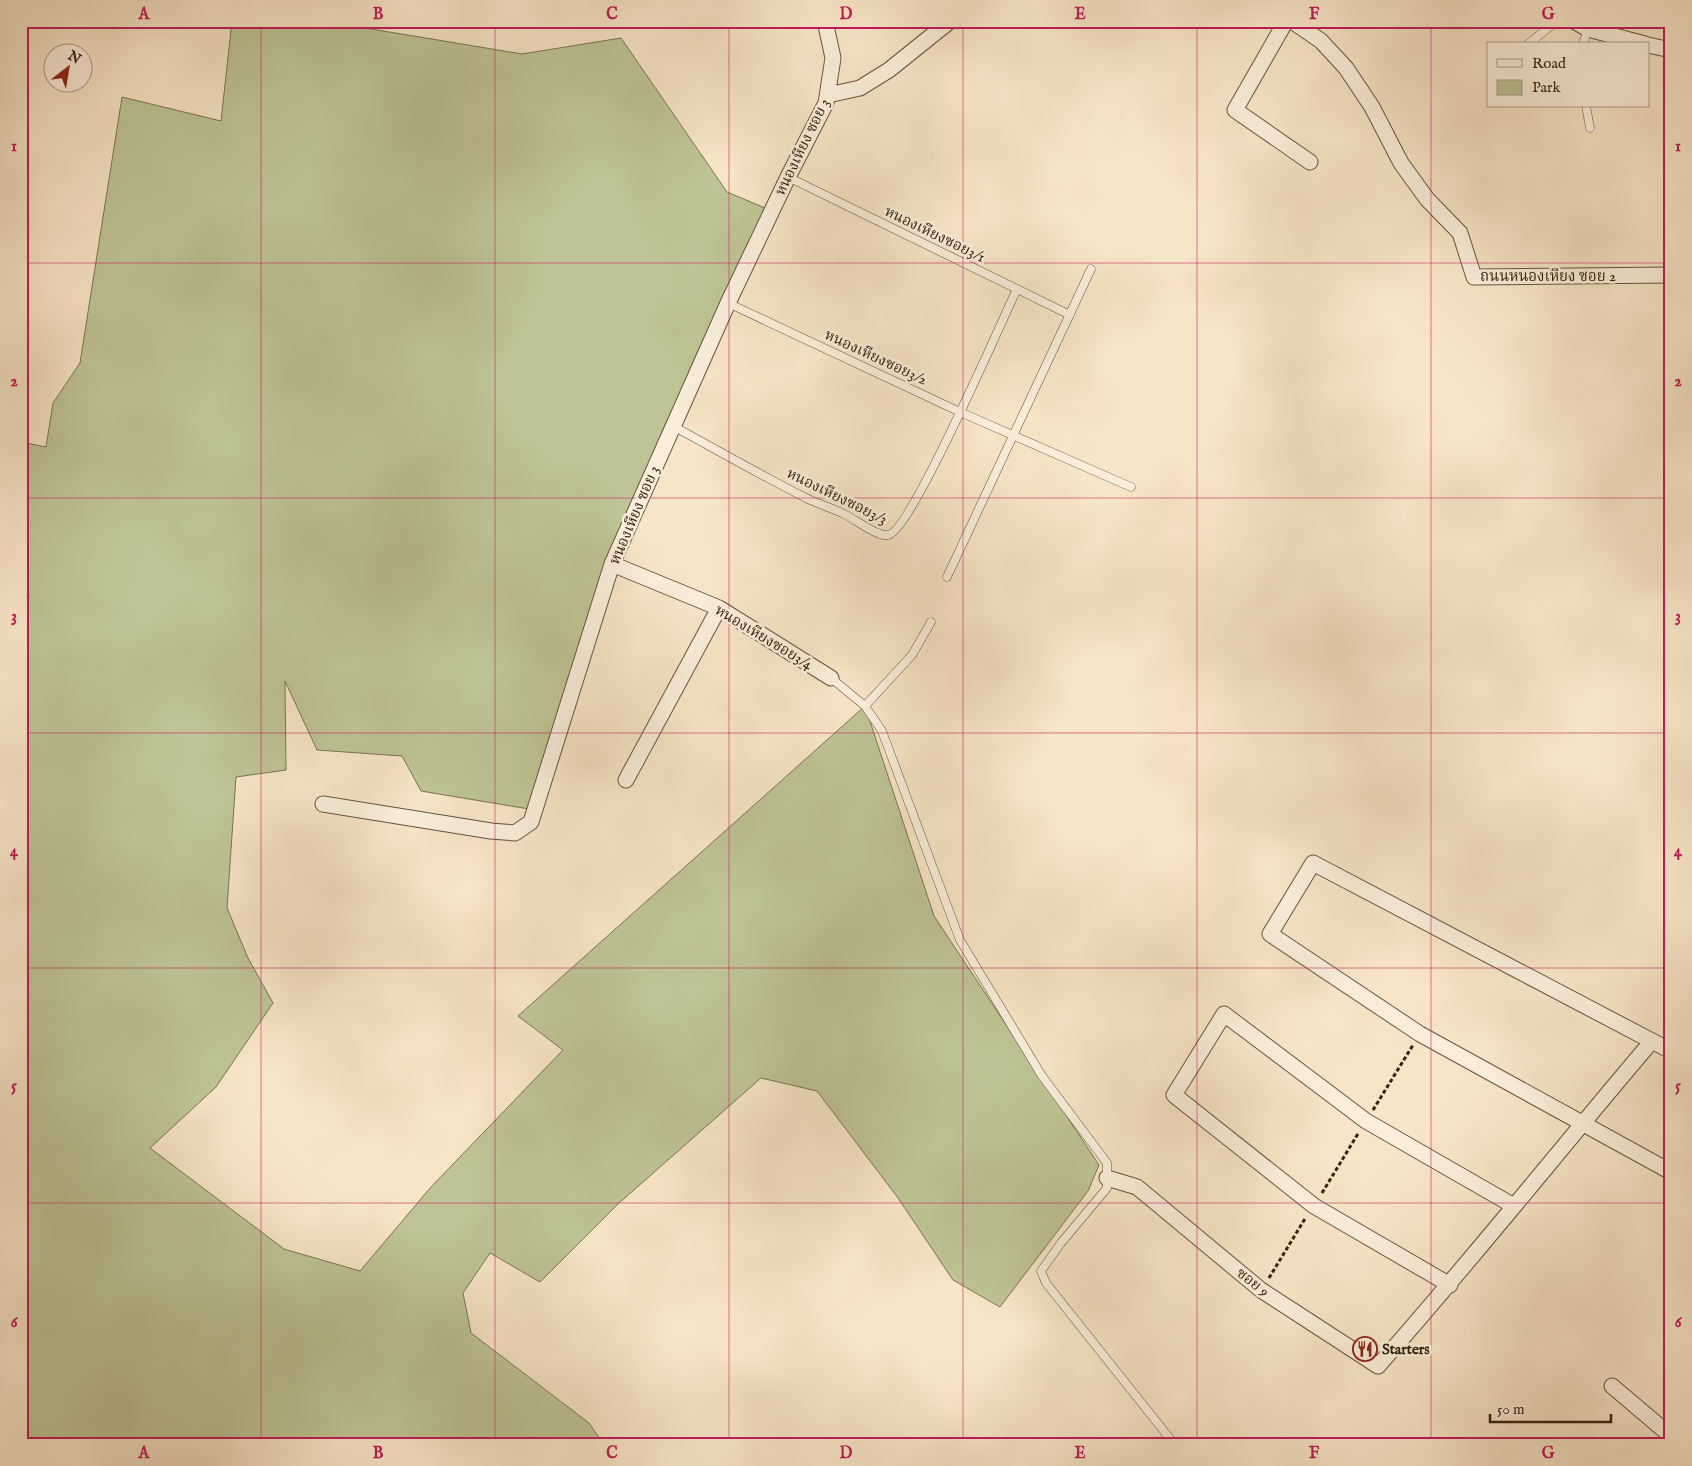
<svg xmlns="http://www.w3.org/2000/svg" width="1692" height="1466" font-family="'IM FELL English','Noto Serif Thai',serif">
  <rect width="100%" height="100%" fill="#f7e5c7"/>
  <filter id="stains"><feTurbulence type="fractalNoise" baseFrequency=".004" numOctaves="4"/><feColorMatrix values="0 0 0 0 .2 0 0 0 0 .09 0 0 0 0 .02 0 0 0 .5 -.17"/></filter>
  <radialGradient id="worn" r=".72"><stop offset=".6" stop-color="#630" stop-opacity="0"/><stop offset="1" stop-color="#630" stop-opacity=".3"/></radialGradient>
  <path fill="#bec495" stroke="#797452" d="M232,21H323L522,54L621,38L727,192L772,211L608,578L535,810L421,791L402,756L317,750L285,681L286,770L236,777L227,908L248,958L273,1003L216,1087L150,1148L284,1249L360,1271L431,1187L563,1050L518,1016L865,706L934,916L1099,1165L1088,1191L1000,1307L953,1280L898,1198L817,1091L761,1078L618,1204L540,1282L490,1253L463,1293L471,1333L589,1423L604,1445H21V667L29,594L21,596V442L46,447L53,403L80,363L122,97L221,121Z"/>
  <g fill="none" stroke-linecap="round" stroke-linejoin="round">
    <defs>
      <path id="lane" d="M1528,44L1557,21
        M1583,44L1588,29
        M1586,106L1590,128
        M788,177L1070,315
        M728,303L960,412L1131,487
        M673,426C717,450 761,475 806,498C818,504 832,508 844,514C855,519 877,537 888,535C910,533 1002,320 1017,289
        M947,577L1091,269
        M831,678L865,706L882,731L960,940L1042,1076L1107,1163V1188L1061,1243L1041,1271L1046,1283L1175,1445
        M865,706L912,655L931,622"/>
      <path id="street" d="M1286,21L1235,110L1310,162
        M1292,21L1321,41L1346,68L1372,107L1401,163L1427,199L1460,233L1474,277L1671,275
        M1574,21L1588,29L1645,44
        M1648,45L1671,50
        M828,95L860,88L889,70L950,21
        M612,564L719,608L831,678
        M626,780L719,608
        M323,804L491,831L515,833L531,822L612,564L728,303L788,177L826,103L833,58L825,21
        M1671,1051L1313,863L1270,934L1420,1034L1671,1172
        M1107,1178L1137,1187L1261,1290L1378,1366C1472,1260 1560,1149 1652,1041
        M1450,1285L1314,1206L1174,1095L1224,1014L1366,1121L1514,1206
        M1612,1386L1671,1436"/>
    </defs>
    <use href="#lane" stroke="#65543e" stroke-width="9"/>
    <use href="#street" stroke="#65543e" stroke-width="17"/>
    <path stroke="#342310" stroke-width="3" stroke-dasharray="4 2.5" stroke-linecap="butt" d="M1373,1110L1413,1045
      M1322,1193L1359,1132
      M1269,1278L1306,1217"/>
    <use href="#lane" stroke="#faeedb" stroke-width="8"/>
    <use href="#street" stroke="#faeedb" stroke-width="15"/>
  </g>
  <path fill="none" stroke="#c2185b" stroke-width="1" stroke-opacity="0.55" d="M261,21V1445M495,21V1445M729,21V1445M963,21V1445M1197,21V1445M1431,21V1445M21,263H1671M21,498H1671M21,733H1671M21,968H1671M21,1203H1671"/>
  <defs>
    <symbol id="restaurant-ring" viewBox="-11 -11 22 22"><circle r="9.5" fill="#faeedb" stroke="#8f2418" stroke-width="1.5"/><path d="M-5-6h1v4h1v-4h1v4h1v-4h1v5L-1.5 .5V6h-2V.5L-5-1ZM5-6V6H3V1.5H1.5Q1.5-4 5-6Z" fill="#8f2418"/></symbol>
  </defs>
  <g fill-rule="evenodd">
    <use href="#restaurant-ring" x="1351" y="1335" width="28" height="28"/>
  </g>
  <g text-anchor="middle" stroke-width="5" stroke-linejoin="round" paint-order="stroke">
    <g font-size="15" fill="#342310" stroke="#faeedb">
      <text transform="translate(802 147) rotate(-64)" y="5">หนองเหียง ซอย 3</text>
      <text transform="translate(935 234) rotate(26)" y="5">หนองเหียงซอย3/1</text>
      <text x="1548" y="281">ถนนหนองเหียง ซอย 2</text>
      <text transform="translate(876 357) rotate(25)" y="5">หนองเหียงซอย3/2</text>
      <text transform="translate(837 496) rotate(26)" y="5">หนองเหียงซอย3/3</text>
      <text transform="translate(634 515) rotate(-67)" y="5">หนองเหียง ซอย 3</text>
      <text transform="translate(764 637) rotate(31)" y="5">หนองเหียงซอย3/4</text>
      <text transform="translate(1253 1282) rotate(38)" y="5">ซอย 9</text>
    </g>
    <g font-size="15" font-weight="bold" fill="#342310" stroke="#faeedb" text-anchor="start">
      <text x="1382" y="1354">Starters</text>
    </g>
  </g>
  <rect width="1692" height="1466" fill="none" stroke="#f7e5c7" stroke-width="55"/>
  <rect x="1487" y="42" width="162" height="65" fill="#faeedb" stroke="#ab9d8a"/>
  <rect x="1497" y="59" width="25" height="8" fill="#faeedb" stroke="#ab9d8a"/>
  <text x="1532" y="68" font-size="15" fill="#342310">Road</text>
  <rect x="1497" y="80" width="25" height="15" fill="#bec495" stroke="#ab9d8a"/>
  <text x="1532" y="92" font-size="15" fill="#342310">Park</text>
  <g transform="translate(68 68) rotate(31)"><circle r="24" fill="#faeedb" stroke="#ab9d8a"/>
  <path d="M0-4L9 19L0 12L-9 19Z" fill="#8f2418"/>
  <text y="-8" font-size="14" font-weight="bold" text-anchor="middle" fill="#342310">N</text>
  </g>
  <path d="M1490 1414v8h121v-8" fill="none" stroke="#342310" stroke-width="2.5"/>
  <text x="1497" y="1414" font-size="15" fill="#342310" stroke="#faeedb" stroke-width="4" paint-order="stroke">50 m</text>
  <rect x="28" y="28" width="1636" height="1410" fill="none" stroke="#c2185b" stroke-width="2"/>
  <g font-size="16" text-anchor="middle" font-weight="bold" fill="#c2185b">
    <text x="144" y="19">A</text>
    <text x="378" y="19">B</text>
    <text x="612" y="19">C</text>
    <text x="846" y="19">D</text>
    <text x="1080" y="19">E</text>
    <text x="1314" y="19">F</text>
    <text x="1548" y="19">G</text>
    <text x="14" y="151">1</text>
    <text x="1678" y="151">1</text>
    <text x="14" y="386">2</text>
    <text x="1678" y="386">2</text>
    <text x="14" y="621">3</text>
    <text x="1678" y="621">3</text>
    <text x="14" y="856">4</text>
    <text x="1678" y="856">4</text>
    <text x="14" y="1091">5</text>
    <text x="1678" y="1091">5</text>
    <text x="14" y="1327">6</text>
    <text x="1678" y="1327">6</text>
    <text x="144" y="1458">A</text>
    <text x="378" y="1458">B</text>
    <text x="612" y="1458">C</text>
    <text x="846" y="1458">D</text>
    <text x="1080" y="1458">E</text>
    <text x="1314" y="1458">F</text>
    <text x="1548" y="1458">G</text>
  </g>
  <rect width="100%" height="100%" filter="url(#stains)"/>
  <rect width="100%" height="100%" fill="url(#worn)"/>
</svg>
